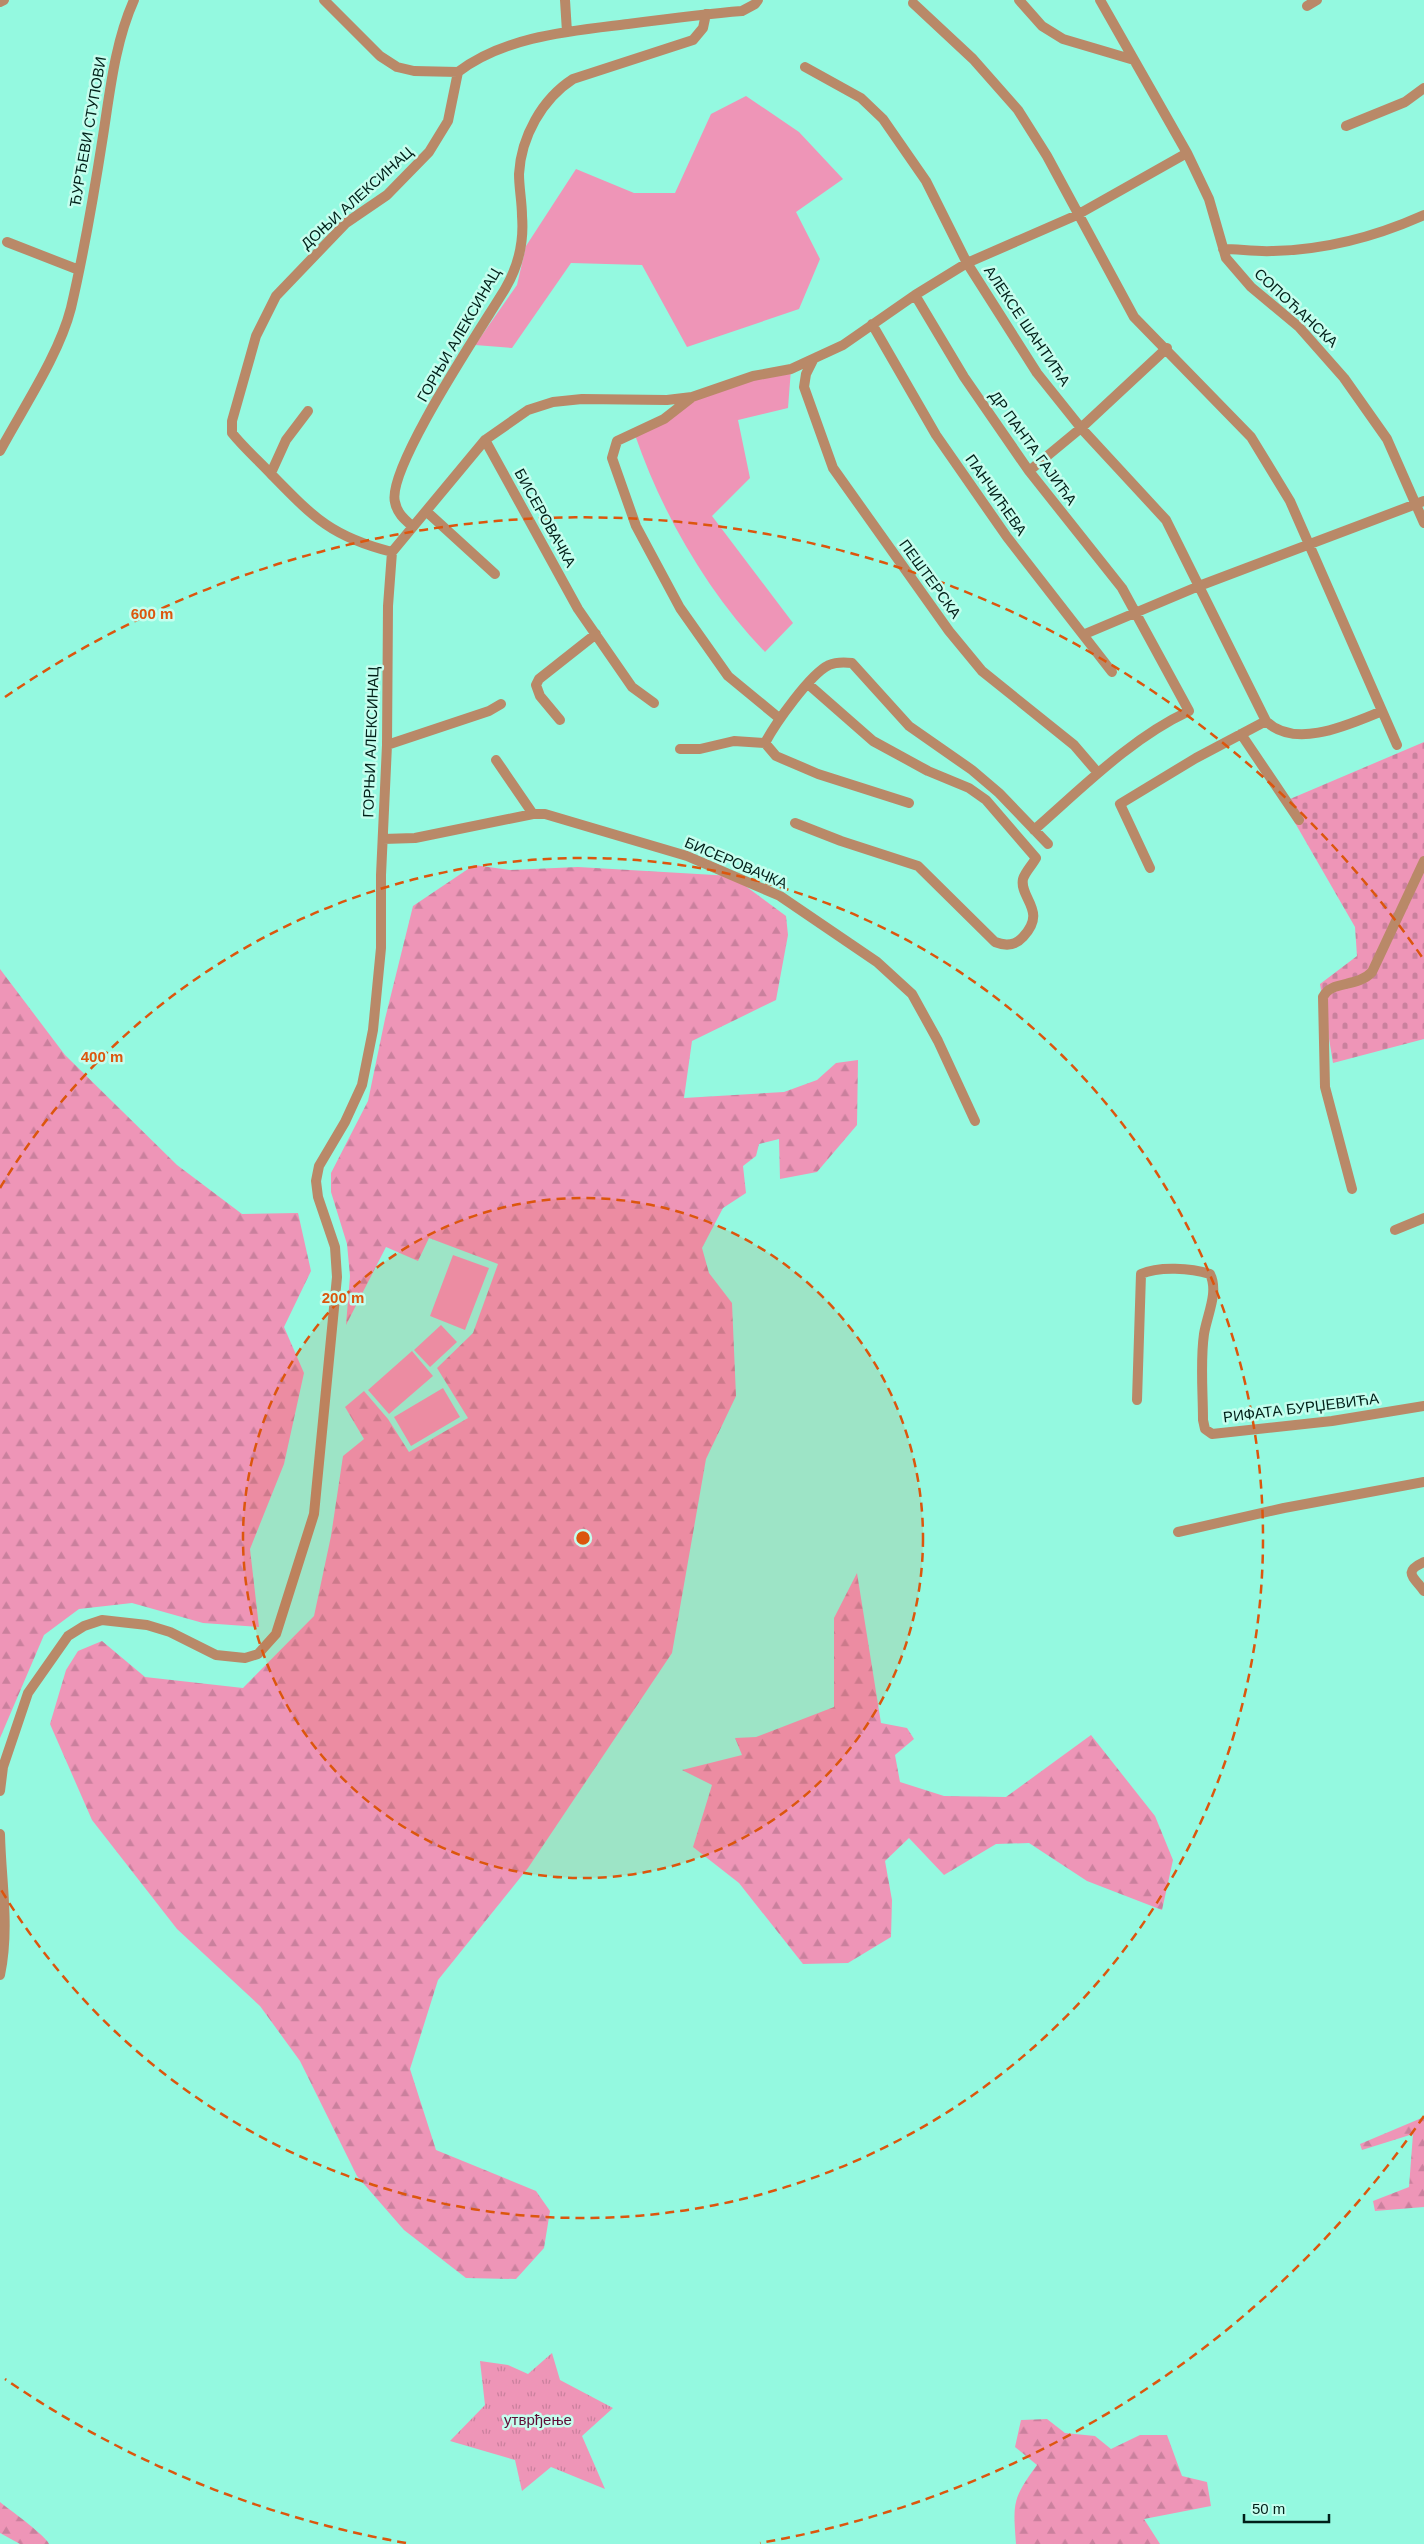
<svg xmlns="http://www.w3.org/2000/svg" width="1424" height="2544" font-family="Arial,sans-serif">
  <defs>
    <pattern id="forest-firs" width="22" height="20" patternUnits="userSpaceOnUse" patternTransform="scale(1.25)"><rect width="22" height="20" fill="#ee95b7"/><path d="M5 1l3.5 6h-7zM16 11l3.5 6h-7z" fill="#ca809d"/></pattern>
    <pattern id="cemetery-stones" width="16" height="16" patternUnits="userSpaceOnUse" patternTransform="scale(1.25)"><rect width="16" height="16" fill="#ee95b7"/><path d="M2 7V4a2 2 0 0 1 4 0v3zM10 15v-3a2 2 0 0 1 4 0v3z" fill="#ca809d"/></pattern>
    <pattern id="park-tufts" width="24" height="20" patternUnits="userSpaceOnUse" patternTransform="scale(1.25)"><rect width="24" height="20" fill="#ee95b7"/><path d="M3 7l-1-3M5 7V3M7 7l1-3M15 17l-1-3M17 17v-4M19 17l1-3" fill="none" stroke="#ca809d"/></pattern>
  </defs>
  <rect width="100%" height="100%" fill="#94f9e0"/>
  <path fill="#ee95b7" d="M746,96L799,132L843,179L796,212L820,259L799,309L687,347L642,265L571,263L512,348L475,345L517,285L526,246L576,169L634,193H675L711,114Z
    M791,369L788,408L738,420L750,478L712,516L793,623L765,652C707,592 662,513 635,435L692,397Z
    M453,1255L489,1268L465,1330L430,1316Z
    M441,1325L457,1342L430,1367L414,1350Z
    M412,1351L433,1376L389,1414L368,1390Z
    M443,1388L460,1417L411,1446L394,1417Z"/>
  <path fill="url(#forest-firs)" d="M474,865L510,870L578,867L732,876L786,916L788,935L776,1000L692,1041L684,1098L784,1092L817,1080L836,1063L858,1060L857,1125L817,1172L780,1179L779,1139L759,1144L756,1156L743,1166L746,1193L723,1208L702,1248L709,1273L732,1303L736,1396L706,1459L672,1653L528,1868L438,1980L410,2069L436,2150L536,2191L550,2211L544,2248L516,2279L466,2278L404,2230L357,2176L300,2061L260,2006L177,1929L92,1820L50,1724L66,1670L78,1651L102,1641L145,1677L243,1688L314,1616L331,1536L343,1456L364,1439L345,1407L364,1391L388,1419L409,1452L468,1418L437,1368L473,1333L498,1264L429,1238L418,1261L386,1247L346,1325L350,1276L347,1244L331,1192V1173L368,1101L385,1019L413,906Z
    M0,969L65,1055L177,1165L242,1214L298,1213L311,1271L284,1327L304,1373L284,1464L250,1549L259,1627L203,1623L132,1603L79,1609L44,1635L0,1738Z
    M857,1573L881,1723L907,1728L914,1739L895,1755L900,1782L944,1796L1006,1797L1091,1735L1155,1816L1173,1860L1162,1910L1087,1881L1029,1843L996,1844L944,1875L909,1838L885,1861L892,1900L891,1937L848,1963L803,1964L739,1883L693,1847L712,1785L682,1770L742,1755L735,1738L756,1737L834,1707V1618Z
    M1424,2117V2207L1375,2211L1373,2201L1409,2187L1413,2134L1362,2150L1360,2144Z
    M1047,2419L1065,2433L1095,2436L1111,2449L1140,2435H1167L1182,2476L1207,2482L1211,2506L1144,2519L1160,2544H1016C1013,2503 1012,2499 1037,2465L1015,2447L1021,2420Z
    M0,2502C11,2511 44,2534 49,2544H20L0,2533Z"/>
  <path fill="url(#cemetery-stones)" d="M1424,742V1039L1333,1063L1320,984L1357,956L1355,927L1283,802Z"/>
  <path fill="url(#park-tufts)" d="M552,2353L560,2380L613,2408L582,2436L605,2489L551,2467L522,2491L515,2460L450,2441L485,2405L480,2361L508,2365L528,2374Z"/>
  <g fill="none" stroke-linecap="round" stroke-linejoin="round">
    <path stroke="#b98968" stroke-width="10" d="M324,0L380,56L397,67L414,71L458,72
      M565,0L567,32
      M1019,0L1042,26L1063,39L1134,60
      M1100,0L1187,153L1209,199L1226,258L1251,287L1299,327L1344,378L1387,439L1424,523
      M0,2L4,0
      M913,3L973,59L1018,110L1047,156L1134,317L1251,437L1290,501L1397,745
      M1307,6L1317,0
      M805,67L861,98L883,119L926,181L967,263L1037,373L1081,428L1166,520L1266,721C1295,750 1350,724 1382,711
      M1346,126L1405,102L1424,88
      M7,242L79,270
      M1223,249C1239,249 1256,252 1273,251C1324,250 1377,236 1424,215
      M915,295L964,377L1029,471L1122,588L1189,711C1131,738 1082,788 1034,830
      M872,324L936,435L1007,537L1112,672
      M813,360L806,374L804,387L833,468L949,631L982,671L1074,745L1098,773
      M691,398L664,419L617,441L612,458L636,526L680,608L728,676L779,718
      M485,440L578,609L632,687L654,703
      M0,451C23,408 59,355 71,308C84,252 94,194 103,136C110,91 115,42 134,0
      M1029,471L1081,428L1167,348
      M271,473L286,440L308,411
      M426,511L495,574
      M412,526C404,519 397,513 395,502C386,469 484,324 505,289C518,267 524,241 522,216C522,202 519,188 519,174C521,137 542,99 573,79L693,40L703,28L706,14
      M392,552C332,537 314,518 272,475C259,461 244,448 232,433V421L256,336L276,296L346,223L387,195L429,152L448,121L458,72C505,36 571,31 628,24C666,19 704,14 742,11L755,4L758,0
      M1085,634L1199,586L1424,501
      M560,720L540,696L536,685L539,679L596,634
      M1241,734L1299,820
      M765,743C775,724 810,674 829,665C836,662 843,662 852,663L909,726L972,770L999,793L1048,844
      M387,745L489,711L501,704
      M680,749H700L734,741L765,743L776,756L818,774L909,803
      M496,760L533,814
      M795,823L841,841L918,866L995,942C1005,946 1015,946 1023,937C1048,911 1019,898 1023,879C1025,872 1033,864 1036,858L986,800L969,788L928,771L873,741L808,684
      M383,839L415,838L533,814H545L687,856L780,896L877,962L912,994L938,1041L975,1121
      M1150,868L1120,804L1196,758L1266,721
      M1352,1189L1325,1087L1323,997C1331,980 1357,988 1372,972L1424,861
      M1395,1230L1424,1218
      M1137,1400L1141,1274C1159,1266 1191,1268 1210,1274C1219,1292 1207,1315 1204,1334C1200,1362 1203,1392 1203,1420L1205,1429L1212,1434L1332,1421L1424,1406
      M1178,1532L1284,1508L1424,1482
      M1424,1562C1402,1572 1414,1577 1424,1591
      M0,1791L3,1767L28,1693L68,1636L84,1626L102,1620L147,1625L170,1632L216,1655L245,1658L258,1654L276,1634L314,1514L337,1277L335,1247L318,1197L316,1181L319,1166L345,1122L362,1085L373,1030L381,948V875L387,745L388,606L392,552L485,440L528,410L553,402L582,399L667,400L692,397L753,376L791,369L843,345L915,295L967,263L1077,215L1187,153
      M0,1834C1,1882 10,1927 0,1975"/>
  </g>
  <circle cx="583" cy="1538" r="340" fill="#dc560d" fill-opacity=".12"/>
  <g fill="none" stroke="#dc560d" stroke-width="2.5" stroke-dasharray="9 6">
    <circle cx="583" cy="1538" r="340"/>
    <path d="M0 1188A680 680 0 1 1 0 1888"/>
    <path d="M1424 2116A1020 1020 0 0 1 760 2543M406 2543A1020 1020 0 0 1 5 2379M5 697A1020 1020 0 0 1 1424 960"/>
  </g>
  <g text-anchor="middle" stroke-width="5" stroke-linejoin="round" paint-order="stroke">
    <g font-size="15" fill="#002019" stroke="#c5feee">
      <text transform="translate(88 132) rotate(-80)" y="5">ЂУРЂЕВИ СТУПОВИ</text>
      <text transform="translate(357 198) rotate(-42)" y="5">ДОЊИ АЛЕКСИНАЦ</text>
      <text transform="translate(1296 308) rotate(43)" y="5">СОПОЋАНСКА</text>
      <text transform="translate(1027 326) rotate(56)" y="5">АЛЕКСЕ ШАНТИЋА</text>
      <text transform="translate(459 335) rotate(-60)" y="5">ГОРЊИ АЛЕКСИНАЦ</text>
      <text transform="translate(1033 448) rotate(54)" y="5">ДР ПАНТА ГАЈИЋА</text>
      <text transform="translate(996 495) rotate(55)" y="5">ПАНЧИЋЕВА</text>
      <text transform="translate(545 518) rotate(61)" y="5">БИСЕРОВАЧКА</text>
      <text transform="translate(930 579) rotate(54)" y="5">ПЕШТЕРСКА</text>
      <text transform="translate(371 742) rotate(-88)" y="5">ГОРЊИ АЛЕКСИНАЦ</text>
      <text transform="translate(736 863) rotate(23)" y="5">БИСЕРОВАЧКА</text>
      <text transform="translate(1301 1408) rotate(-7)" y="5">РИФАТА БУРЏЕВИЋА</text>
    </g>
    <g font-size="15" fill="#5e0c35" stroke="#c5feee">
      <text x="538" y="2425">утврђење</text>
    </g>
  </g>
  <circle cx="583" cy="1538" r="8" fill="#dc560d" stroke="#c5feee" stroke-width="2.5"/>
  <g font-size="15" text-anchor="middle" font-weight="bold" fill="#dc560d" stroke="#c5feee" stroke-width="5" stroke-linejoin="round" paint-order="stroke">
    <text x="152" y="619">600 m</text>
    <text x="102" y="1062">400 m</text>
    <text x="343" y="1303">200 m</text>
  </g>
  <path d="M1244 2514v8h85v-8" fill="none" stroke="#002019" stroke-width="2.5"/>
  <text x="1252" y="2514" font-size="15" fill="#002019" stroke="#c5feee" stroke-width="4" paint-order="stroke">50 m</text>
</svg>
